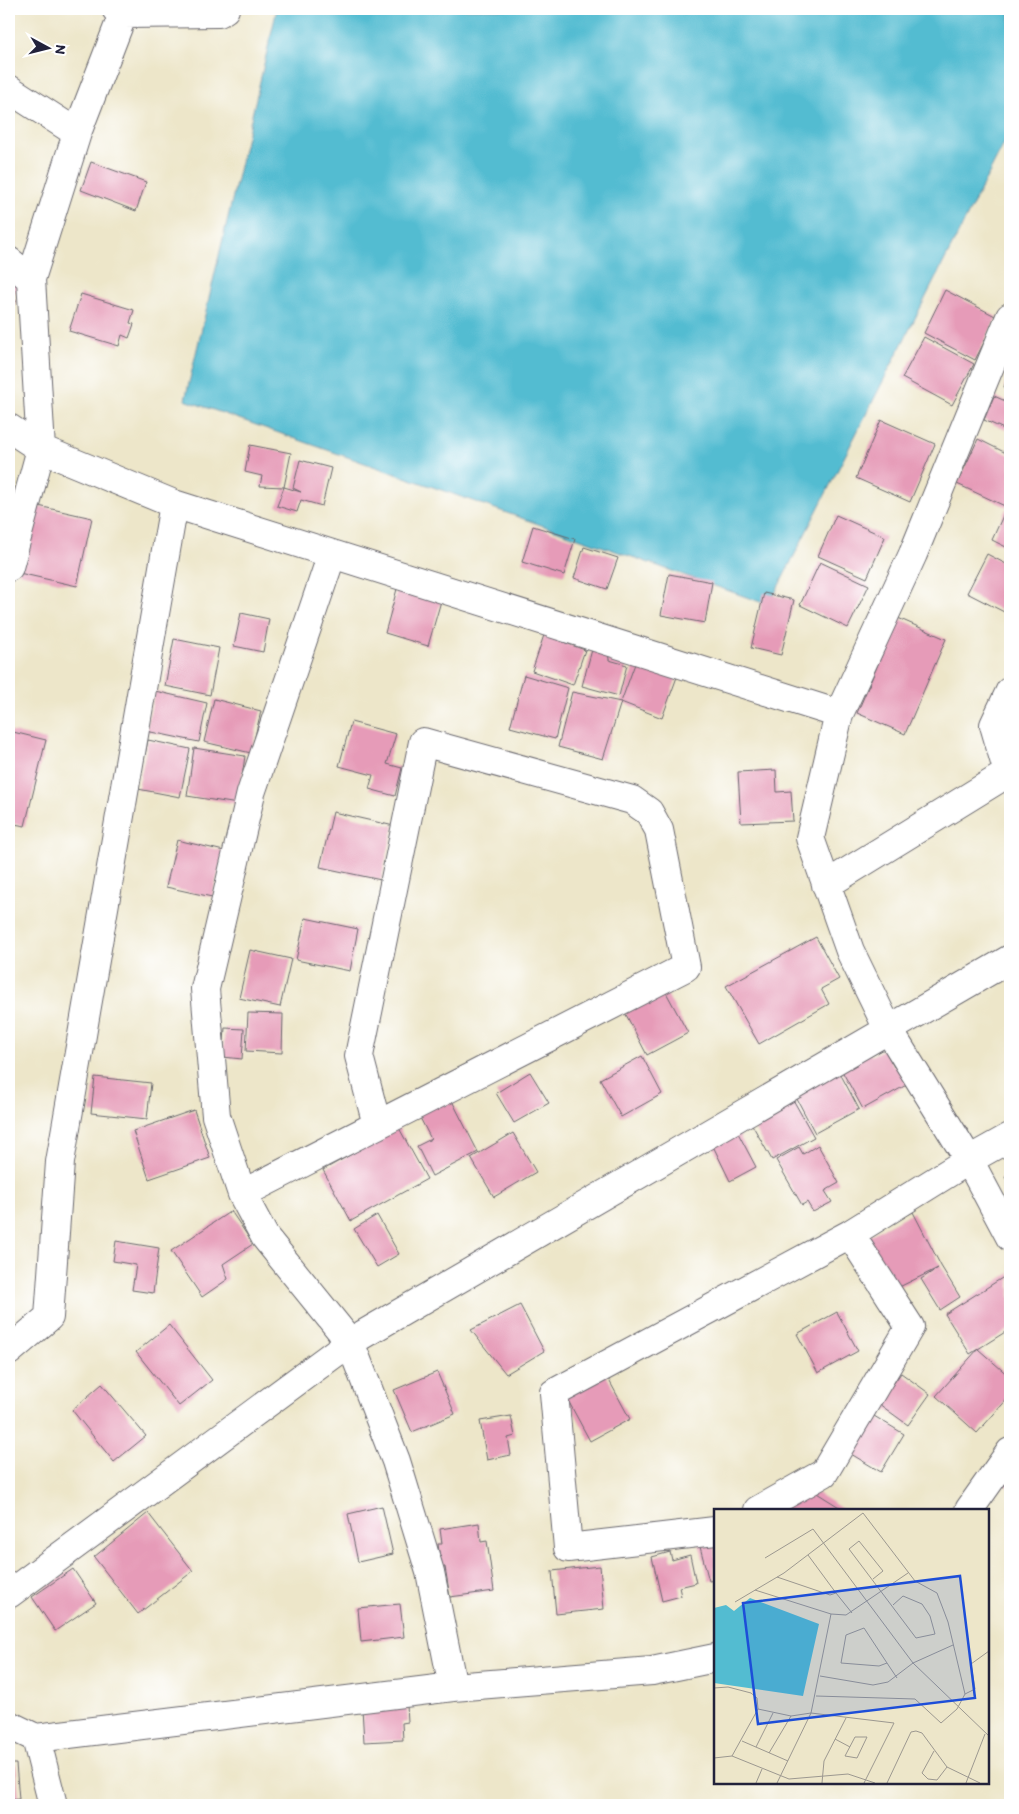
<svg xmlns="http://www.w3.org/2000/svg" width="1019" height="1814" font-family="Itim,sans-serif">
  <rect width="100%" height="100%" fill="#fff"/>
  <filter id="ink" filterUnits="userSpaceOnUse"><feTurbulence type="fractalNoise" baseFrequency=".02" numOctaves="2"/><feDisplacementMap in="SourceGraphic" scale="10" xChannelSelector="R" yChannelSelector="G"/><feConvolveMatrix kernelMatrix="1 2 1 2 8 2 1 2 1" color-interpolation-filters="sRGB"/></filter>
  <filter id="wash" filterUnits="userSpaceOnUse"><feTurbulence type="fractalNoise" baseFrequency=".0096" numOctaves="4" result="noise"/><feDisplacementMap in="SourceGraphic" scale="20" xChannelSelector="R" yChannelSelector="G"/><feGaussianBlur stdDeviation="1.12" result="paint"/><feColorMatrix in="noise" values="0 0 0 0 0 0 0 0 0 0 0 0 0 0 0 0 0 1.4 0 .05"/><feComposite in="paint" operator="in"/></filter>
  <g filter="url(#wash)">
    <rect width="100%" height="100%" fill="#ede6c9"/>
    <path fill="#53bcd1" stroke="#3a6f86" d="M277,9H1010V132L769,605L185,400Z"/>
    <g id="blocks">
      <path fill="#e69bb8" d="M91,162L146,182L136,211L81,190Z
        M9,269L24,278L12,297L16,301L9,313Z
        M945,290L997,317L975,360L924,333Z
        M81,294L134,310L130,323L134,324L129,338L122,335L119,346L69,331Z
        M924,337L974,364L952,405L902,378Z
        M1010,371V390L1004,387Z
        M994,396L1010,403V420L1006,430L984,420Z
        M881,420L935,444L910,502L856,478Z
        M978,439L1010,455V499L1007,507L957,484Z
        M250,445L291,453L284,487L260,486L262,476L245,472Z
        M300,460L331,468L322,506L301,500L297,512L277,506L284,487L301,492L293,488Z
        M34,505L92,518L77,586L19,573Z
        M1006,509L1010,511V549L992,540Z
        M836,515L885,537L867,578L818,556Z
        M533,526L575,539L564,575L522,562Z
        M584,547L618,558L607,589L574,578Z
        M987,554L1010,566V615L967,593Z
        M820,562L869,585L848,628L800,605Z
        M669,574L712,582L705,623L661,615Z
        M397,589L441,601L428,646L385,633Z
        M764,593L794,600L781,655L751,648Z
        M241,613L269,619L263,652L234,646Z
        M898,618L946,639L905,734L857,713Z
        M544,635L585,650L573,685L532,671Z
        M174,639L219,648L210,695L165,686Z
        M593,646L608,650L609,660L627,665L619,696L582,686Z
        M636,661L677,677L662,718L621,702L603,759L558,747L572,692L621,702Z
        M524,675L568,688L555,739L510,727Z
        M155,691L207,703L199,742L146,731Z
        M214,699L261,711L251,753L204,742Z
        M351,722L396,734L387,764L402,768L395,796L369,789L373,775L339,766Z
        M9,731L46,740L25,826L9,823Z
        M148,740L190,749L180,797L138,789Z
        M194,748L245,756L238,804L187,796Z
        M776,770L777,792L791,791L793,821L741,823L738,772Z
        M333,812L394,826L381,880L320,867Z
        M177,840L224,851L212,897L166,887Z
        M305,918L358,929L350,971L296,960Z
        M816,937L839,979L821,989L829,1004L759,1044L726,986Z
        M250,950L291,959L280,1007L239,998Z
        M661,983L688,1033L647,1055L621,1005Z
        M248,1013L283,1014L282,1053L246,1051Z
        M225,1028L244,1029L242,1059L223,1057Z
        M866,1047L871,1056L884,1049L894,1067L900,1064L910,1083L863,1109L837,1062Z
        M642,1056L662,1094L621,1117L600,1079Z
        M834,1062L859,1109L815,1133L790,1086Z
        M530,1072L549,1103L514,1123L496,1093Z
        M95,1077L151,1083L147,1119L91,1113Z
        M787,1089L814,1137L772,1160L745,1112Z
        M447,1091L478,1152L432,1176L417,1146L431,1139L415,1108Z
        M194,1110L210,1158L149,1179L133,1131Z
        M399,1128L427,1179L351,1221L323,1170Z
        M513,1133L536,1172L494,1197L471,1158Z
        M738,1133L756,1167L730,1181L713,1146Z
        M818,1145L839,1183L825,1191L832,1202L813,1212L807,1202L802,1205L776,1160L799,1147L803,1154Z
        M1010,1174V1186L1005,1177Z
        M231,1211L253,1244L223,1264L228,1279L202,1297L171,1251Z
        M913,1212L941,1266L960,1297L940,1310L921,1279L938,1268L891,1291L863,1239Z
        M377,1215L399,1254L377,1267L354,1229Z
        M116,1241L159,1248L153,1293L132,1290L136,1265L113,1261Z
        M1010,1273V1329L970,1354L945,1314Z
        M520,1305L544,1351L506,1374L471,1330Z
        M837,1312L858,1351L818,1373L797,1334Z
        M169,1325L212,1380L179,1406L136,1352Z
        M978,1349L1010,1377V1396L977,1433L936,1396Z
        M604,1371L630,1419L590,1441L564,1393Z
        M437,1372L455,1414L412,1432L394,1390Z
        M901,1373L930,1394L908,1425L879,1404Z
        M102,1384L146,1436L114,1462L72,1410Z
        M869,1413L904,1434L881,1472L846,1451Z
        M511,1416L515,1436L508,1438L511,1455L487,1460L480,1421Z
        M1010,1458V1489L995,1476Z
        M812,1490L844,1510H778Z
        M382,1506L393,1554L358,1562L348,1514Z
        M148,1513L193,1571L138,1614L94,1557Z
        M479,1523L481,1542L487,1541L494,1591L450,1597L445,1567H441L438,1544H442L440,1529Z
        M715,1539V1580L709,1581L699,1543Z
        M670,1552L672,1560L690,1555L696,1583L679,1587L681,1596L662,1601L652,1557Z
        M600,1566L604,1609L556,1614L552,1571Z
        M73,1569L96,1603L55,1631L32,1597Z
        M400,1604L404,1637L361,1642L358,1608Z
        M407,1705L408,1722L402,1723L403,1740L364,1742L362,1708Z
        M9,1764H16L19,1799L9,1800Z
        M475,1802L478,1805H463V1804Z"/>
    </g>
  </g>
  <g filter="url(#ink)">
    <use href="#blocks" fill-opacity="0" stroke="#69676d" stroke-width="1"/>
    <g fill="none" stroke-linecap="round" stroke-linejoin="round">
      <defs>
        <path id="street" d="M123,14L219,13L225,9
          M9,89L77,133
          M9,261L31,279
          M1010,317L913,554L839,714L810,838L850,951L888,1029L969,1160L1010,1237
          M9,428L41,449L174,504L839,714
          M332,554L251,793L205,989L216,1116L242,1194L265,1237L350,1342L396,1461L430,1572L453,1687
          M9,567L41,449L31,279L77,133L123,14L116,9
          M826,885L1008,773L994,725L1010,691
          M242,1194L686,967L659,830L649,812L632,800L423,742L359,1056L377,1125
          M9,1351L49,1317L60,1162L174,504
          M758,1510L824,1473L910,1327L850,1234
          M969,1510L1010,1452
          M715,1531L568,1548L554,1393L850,1234L969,1160L1010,1137
          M9,1594L350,1342L1010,959
          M9,1725L36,1738L453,1687L652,1671L715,1658
          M36,1738L53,1805"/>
      </defs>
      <use href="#street" stroke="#69676d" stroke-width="30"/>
      <use href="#street" stroke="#fff" stroke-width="28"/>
    </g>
  </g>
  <g transform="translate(714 1509)">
    <rect width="275" height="275" fill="#ede6c9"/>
    <path d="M36,89L105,115L89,187L0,174V99L12,96L20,102Z" fill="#53bcd1"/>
    <path fill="none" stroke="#9c9890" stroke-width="1" d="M94,46L122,84M51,49L99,20L199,154L275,227M63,68L116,86L122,84L138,104M159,70L169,62L145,32L135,40L202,129L221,125L216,107L208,95L189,87L179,96M41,81L117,105L132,106L194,64M21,93L70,64L149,4L201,72L223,84L234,113L251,185L243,200L227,214L201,190L102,187M173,154L165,157L127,154L132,126L150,119L173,154L183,169M106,167L159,176L174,173L199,154L239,136M0,179L14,178L37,184L43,189L44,200M251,185L261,180L257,155L275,142M141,228H153L143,249L131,247ZM121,230L136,238M28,232L74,252M42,238L59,204M220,242L208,264L214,270L223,271L233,258M55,244L77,207M18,247L44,200L77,207L97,204L180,214L150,274M0,249L18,247L75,270L134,265L161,274M42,274L48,260M63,274L97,204L117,105M108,274L110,252L132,209M173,274L197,223L202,222L208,224L233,258L266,274M252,274L271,225"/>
    <path fill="#1d4ed8" fill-opacity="0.15" stroke="#1d4ed8" stroke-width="2.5" d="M246,67L261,189L44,215L29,94Z"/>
    <rect width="275" height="275" fill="none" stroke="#22223b" stroke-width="2.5"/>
  </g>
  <rect width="1019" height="1814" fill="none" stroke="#fff" stroke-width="30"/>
  <g transform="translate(48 48) rotate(97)" stroke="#ffffff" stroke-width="4" paint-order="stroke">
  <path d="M0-4L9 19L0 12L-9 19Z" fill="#22223b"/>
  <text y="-8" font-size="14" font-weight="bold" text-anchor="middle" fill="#22223b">N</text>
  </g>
</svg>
